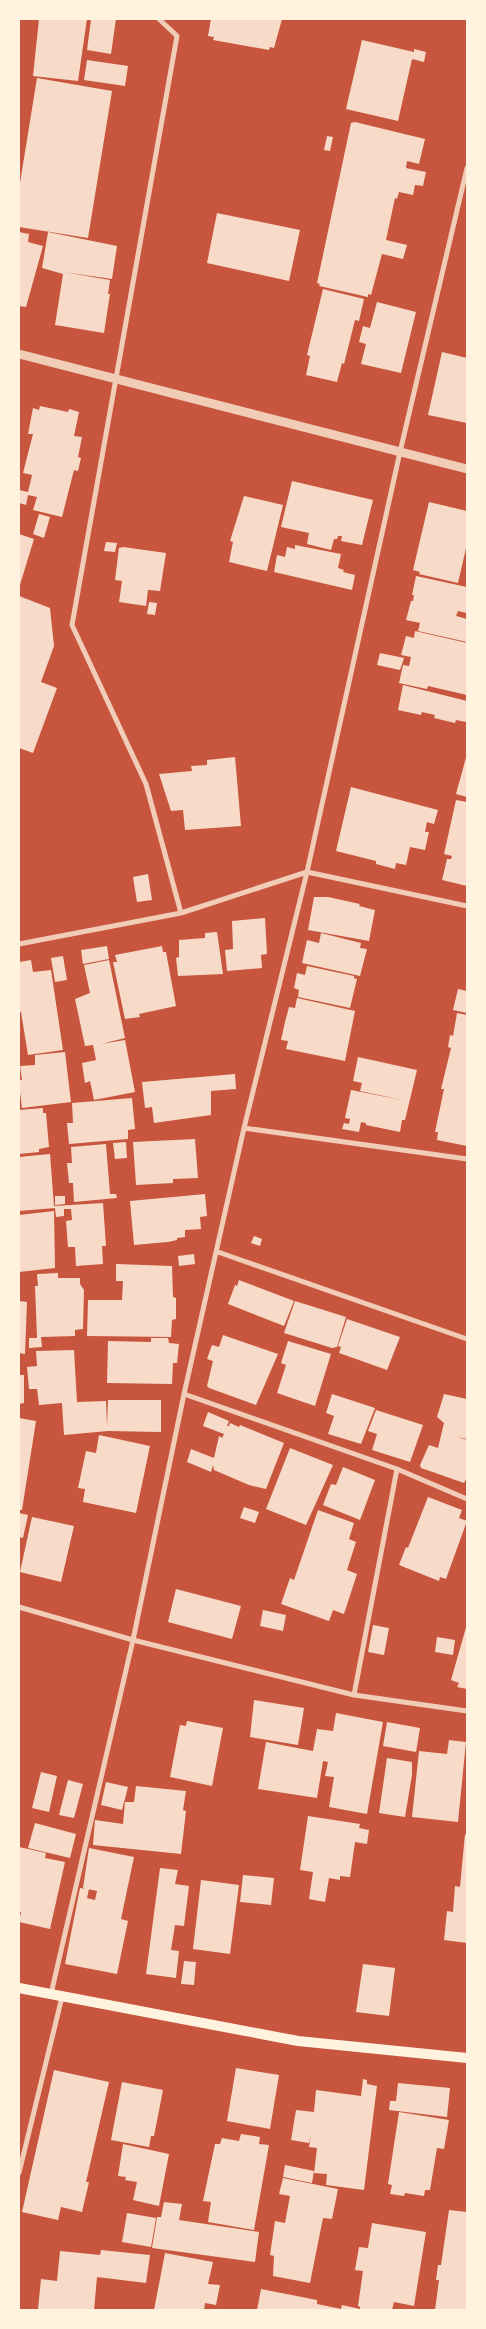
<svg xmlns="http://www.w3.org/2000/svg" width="486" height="2329" font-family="Karla,sans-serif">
  <rect width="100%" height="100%" fill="#c8553d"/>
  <path fill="#f7dbc8" d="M39,19H87L78,81L33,76Z
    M91,19H116L111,54L87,50Z
    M211,19H282L274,48L270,47L269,50L213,40L214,37L208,36Z
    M362,40L414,52V49L426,52L424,62L412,59L398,121L346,109Z
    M87,60L128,66L125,86L84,80Z
    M37,78L112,91L88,238L19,227V189Z
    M355,122L425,139L419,164L407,161L406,168L426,172L423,186L415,185L413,195L399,192L397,199L395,198L386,240L407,245L403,259L382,254L371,295L368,294V297L319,286L320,284L317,283L351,123Z
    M327,136L333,137L330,151L324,150Z
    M217,213L300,230L289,281L207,263Z
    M19,232L29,234L28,242L43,246L26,307L19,306Z
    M48,232L117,246L112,279L63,272L110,280L108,294H110L104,333L55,325L63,274L42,268Z
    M323,289L364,299L359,321L355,320L344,364L342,363L337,382L306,375L310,356L307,355Z
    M377,302L416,312L401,373L361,364L366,344L359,342L363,326L370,328Z
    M442,352L467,358V423L428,415Z
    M40,406L68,412L69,409L79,412L74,436L82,437L78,457L81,458L78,471L74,470L62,517L33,510L37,497L28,495L26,505L19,503V490L28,492L32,475L23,473L33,434H28L33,408L39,410Z
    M292,481L373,500L362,545L341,541L342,536H338L337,539H334L331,550L307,544L309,533L281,527Z
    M244,496L283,505L267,571L229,562L233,542L230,541Z
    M429,502L467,511V544L458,583L419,574L420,572L413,570Z
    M39,514L50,517L44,538L33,534Z
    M19,534L34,539L19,588Z
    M106,542L117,543L115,552L104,551Z
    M295,545L341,554L338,568L344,570L343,572L355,575L352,590L274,572L277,555L285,557L287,547L295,549Z
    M123,547L166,553L160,591L148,590L146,606L119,602L122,581L115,580L119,548Z
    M416,576L467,587V613L458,611L456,616L467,619V642L418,631L420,623L406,620L411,601H413L414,595H412Z
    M19,596L50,608L54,646L41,682L57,688L33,753L19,748Z
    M149,602L157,603L155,615L147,614Z
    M415,631L467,643V695L428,686L427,689L399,683L403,665L409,666L411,657L401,655L406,636L414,638Z
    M380,653L404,658L400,670L377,665Z
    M403,685L467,701L466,722L456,720L455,723L434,718L435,715L422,712L421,715L398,710Z
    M467,754V797L456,794Z
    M235,757L241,826L185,830L183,810L171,811L159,774L192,771L191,766L207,765V760Z
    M351,787L438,810L434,824L427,822L425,832H429L425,850L410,847L406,865L396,863L395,869L376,864V861L336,851Z
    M456,800L467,802V886L442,880L447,859H451L452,856L444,854Z
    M148,874L152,900L137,902L133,877Z
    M314,897H328L360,904L359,906L375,910L369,941L308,930Z
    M265,918L267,954L261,955L262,968L227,971L225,950L233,949L232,921Z
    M217,932L223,974L178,976L176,958L179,957V940L205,938V933Z
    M321,933L361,943L360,948L367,949L360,976L302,963L307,940L319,943Z
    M107,946L109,959L83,964L81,950Z
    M162,946L163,952H166L176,1006L139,1014L140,1017L125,1019L113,962H117L115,955Z
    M63,956L67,980L55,982L51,958Z
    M31,960L33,972L51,970L63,1050L28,1055L21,1012H19V962Z
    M109,960L125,1038L101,1044L125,1040L135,1092L94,1100L90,1081L85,1083L82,1063L96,1060L93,1045L85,1046L75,999L90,993L84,965Z
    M307,966L354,976V978L357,979L350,1008L298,997L299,990L294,988L297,973L305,975Z
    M458,989L467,991V1013L453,1010Z
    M297,998L355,1011L345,1061L286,1049L288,1041L281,1040L285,1022L289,1007L295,1008Z
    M457,1013L467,1015V1146L437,1140L438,1132H435L444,1089H441L451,1048L448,1047L450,1035L453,1036Z
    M65,1052L71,1102L22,1108L19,1084V1080H22L20,1066L35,1065V1055Z
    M358,1057L417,1070L405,1120H402L400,1132L366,1125V1123L361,1122L359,1132L342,1129L344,1123L349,1124L350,1119L345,1118L351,1090L407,1101L360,1091L362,1083L353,1081Z
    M235,1074L236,1089L211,1091V1115L154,1123L152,1107L145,1108L142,1082Z
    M132,1098L135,1129L128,1130V1139L69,1144L67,1123H73L72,1103Z
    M43,1108V1113H46L49,1147L39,1149V1152L19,1154V1110Z
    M195,1139L198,1178L173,1179V1183L136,1185L133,1142Z
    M126,1142L127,1158L115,1159L113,1143Z
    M106,1144L110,1194H116L117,1198L74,1202L73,1183H69L67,1163H72L71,1147Z
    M50,1154L54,1206L103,1203L106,1246H102L103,1264L76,1266L75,1247H68L66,1221L72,1220L71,1209H64V1216L56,1217L55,1208L19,1211V1157Z
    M205,1194L207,1216L200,1217L201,1229L185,1230V1237L177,1238V1240L168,1242L134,1245L130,1201Z
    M55,1196H65V1204L55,1205Z
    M54,1211L55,1268L19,1272V1215Z
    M254,1236L262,1239L260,1246L251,1243Z
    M194,1254L195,1264L179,1266L178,1256Z
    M116,1264L172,1266L173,1297L176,1298V1319L172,1320L171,1337L87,1336L88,1300H122L123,1281H116Z
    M58,1273V1278H80V1284L84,1290L83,1329L75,1330V1336L41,1337L42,1347L29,1348V1338H37L35,1286H38L37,1274Z
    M239,1280L294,1301L284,1326L228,1304L235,1285L237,1286Z
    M19,1301L27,1302L25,1354L19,1353Z
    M295,1301L346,1317L337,1347L332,1348L284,1333Z
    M347,1319L400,1337L387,1370L339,1353L341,1347L338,1346Z
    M223,1335L278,1354L256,1405L209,1388L207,1386L213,1361L207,1359L212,1345L219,1347Z
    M151,1338H168L169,1343L179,1344L177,1363H173L172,1384L107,1383L108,1341L151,1342Z
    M288,1341L331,1354L315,1406L277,1393L286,1365L281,1363Z
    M74,1350L77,1402L106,1401L107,1426L108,1400H161V1432L108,1431L64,1435L62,1403L39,1405L37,1389H29L27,1367L37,1366L36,1351Z
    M19,1375H24V1403L19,1404Z
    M332,1394L375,1408L361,1444L328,1434L334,1416L326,1413Z
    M444,1394L467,1399V1439L458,1437L467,1440V1477L464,1483L421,1468L420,1465L429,1445L438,1448L444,1423L437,1417Z
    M376,1410L423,1425L410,1462L372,1450L377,1434L368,1431Z
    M208,1412L229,1421L227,1426H229L230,1423L239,1427L240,1425L284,1443L266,1489L249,1485L214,1470L213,1465L211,1472L187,1462L191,1449L214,1458L219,1436L222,1438L224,1434L203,1426Z
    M19,1418L36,1421L22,1510H19Z
    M99,1435L150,1446L136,1513L83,1502L85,1489L78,1488L86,1451L96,1453Z
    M290,1448L333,1465L306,1525L266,1509Z
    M343,1467L375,1480L360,1520L323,1505L331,1484L336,1485Z
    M428,1497L462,1510L459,1518L467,1521L446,1579L440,1577L439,1581L399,1565L406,1547L408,1548Z
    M244,1507L259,1512L255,1523L240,1518Z
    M318,1510L354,1523L349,1539L356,1542L347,1570L357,1574L344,1614L333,1610L329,1621L281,1604L290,1578L294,1580Z
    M19,1513L28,1515L23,1538L19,1537Z
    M32,1517L74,1526L61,1582L20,1572Z
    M176,1589L241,1606L232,1639L168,1622Z
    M263,1610L286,1615L283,1631L260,1626Z
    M467,1624V1689L457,1687L459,1683L451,1680Z
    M373,1625L389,1628L384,1655L368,1652Z
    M437,1637L455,1640L453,1655L435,1652Z
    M254,1700L304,1708L298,1745L250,1737Z
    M336,1713L383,1722L367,1814L329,1807L334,1777L325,1776L328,1762L323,1761L317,1798L258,1789L266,1742L313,1751L317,1729L333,1731Z
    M187,1721L223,1728L212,1786L170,1777L180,1725L186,1726Z
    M387,1722L420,1728L416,1752L383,1746Z
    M449,1740L466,1742L458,1822L412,1817L419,1751L447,1754Z
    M387,1758L412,1762V1775L405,1817L379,1813Z
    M41,1772L57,1776L49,1812L32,1808Z
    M68,1780L83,1784L74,1818L59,1815Z
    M106,1782L128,1787L122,1810L101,1805Z
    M136,1786L186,1791L183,1810L186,1811L181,1854L93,1845L95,1820L123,1824L125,1802H134Z
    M308,1816L360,1824L359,1828L369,1830L367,1844L355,1842L350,1877L340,1876V1880L329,1878L325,1902L309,1899L313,1872L300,1870Z
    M35,1823L76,1834L70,1858L28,1848Z
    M465,1834L467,1835V1943L444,1940L447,1911L453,1912L455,1886L460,1887Z
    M19,1847L46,1853L45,1858L65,1862L50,1929L19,1922L21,1912L19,1911Z
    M89,1848L134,1857L121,1919L128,1921L117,1974L65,1964L80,1888L89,1889L87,1898L95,1900L97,1891L83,1888Z
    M160,1868L178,1870L175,1884L189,1886L184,1926L175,1925L171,1950L179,1951L176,1978L146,1974Z
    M243,1875L274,1878L271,1905L240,1902Z
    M201,1880L239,1885L230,1954L193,1949Z
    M184,1961L196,1962L194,1985L181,1984Z
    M363,1964L395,1968L389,2016L356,2012Z
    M236,2068L279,2075L270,2129L227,2121Z
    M54,2070L109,2082L86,2182H89L82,2212L61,2207L58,2220L22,2212Z
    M363,2079L367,2080V2084L377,2086L364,2190L326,2185L327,2174L314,2173L317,2148L309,2147L311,2134L309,2143L291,2140L296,2110L314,2112L316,2090L361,2096Z
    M122,2082L163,2090L154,2136H151L149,2147L111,2140Z
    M398,2083L450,2088L447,2117L389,2110L390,2101H396Z
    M399,2112L449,2120L444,2149L437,2148L430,2190H425L424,2196L405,2193L404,2196L390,2194L392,2185L388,2184Z
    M241,2134L260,2137L259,2144L269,2145L254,2230L208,2222L211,2202L203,2201L215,2144H220L222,2138L239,2141Z
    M123,2144L169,2154L159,2206L133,2200L137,2182L125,2180L126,2177L118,2176Z
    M285,2165L314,2171L312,2183L283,2177Z
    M283,2178L338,2189L332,2219L323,2218L310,2283L273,2276L274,2256L270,2255L275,2221L285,2223L290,2196L279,2194Z
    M164,2202L182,2204L179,2220L259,2232L255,2262L152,2248L157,2217H161Z
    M449,2210L467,2212V2310H435L439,2280H436L438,2265H441Z
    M127,2213L156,2218L151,2247L122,2242Z
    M372,2223L426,2232L414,2306L394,2302L392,2310H257L261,2289L317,2300V2304L341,2309L342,2305L360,2309V2307L358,2306L363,2271L355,2270L359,2247L368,2248Z
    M101,2250L150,2255L146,2283L97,2277L94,2310L38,2309L41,2279L57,2281L60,2251L100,2255Z
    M165,2253L213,2262L208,2284L220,2285L216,2305L205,2303L204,2310H154Z"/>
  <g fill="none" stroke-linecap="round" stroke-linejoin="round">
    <path stroke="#f1ccb7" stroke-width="5" d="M159,19L177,36L72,625L146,784L181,913
      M19,944L181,913L307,872L467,906
      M244,1128L467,1159
      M218,1252L467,1339
      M184,1394L397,1469L467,1499
      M19,1607L133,1640L354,1695L467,1711
      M354,1695L397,1469
      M51,1994L133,1640L184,1394L244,1128L307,872L400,452L467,168
      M19,2173L62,1997"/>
    <path stroke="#f1ccb7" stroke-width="9" d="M19,354L467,469"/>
    <path stroke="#fff3e0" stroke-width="10" d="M19,1988L298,2041L467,2058"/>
  </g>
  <rect width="486" height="2329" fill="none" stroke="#fff3e0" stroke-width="40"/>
</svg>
